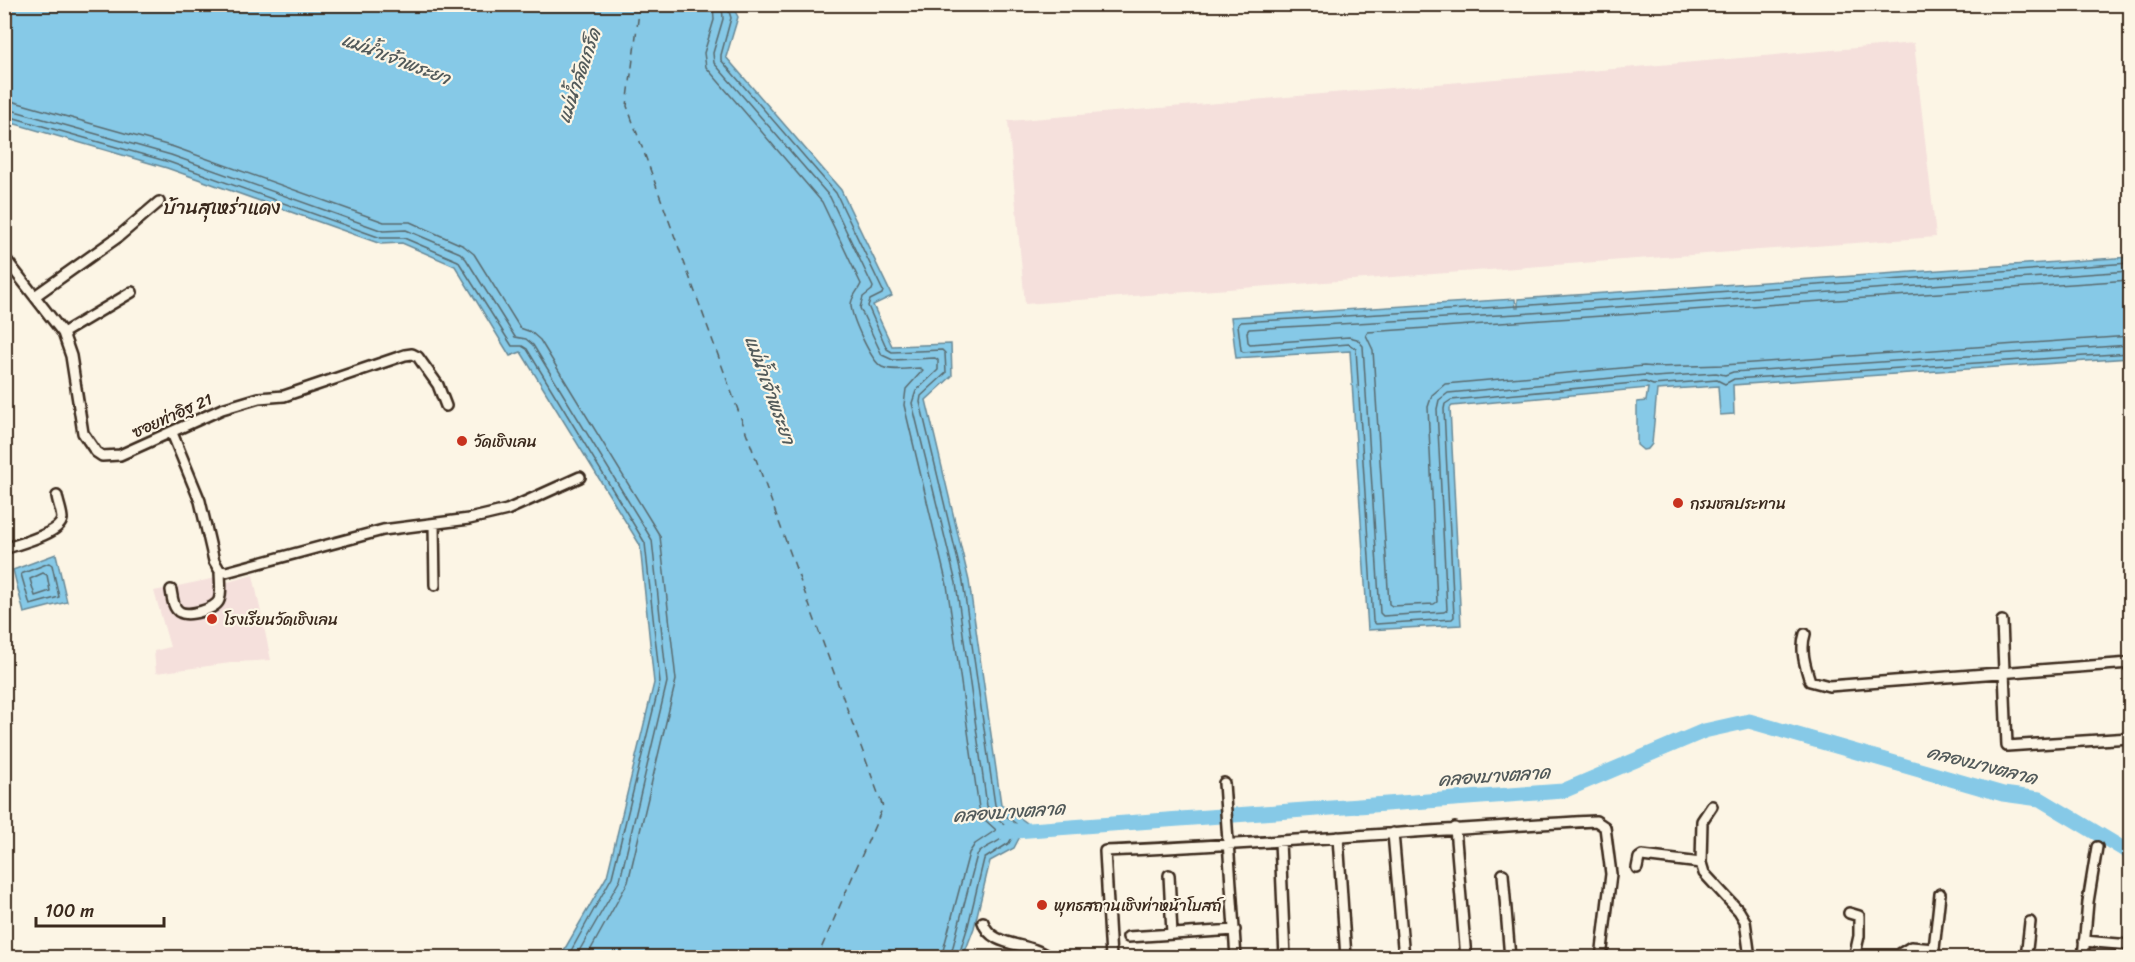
<svg xmlns="http://www.w3.org/2000/svg" width="2135" height="962" font-family="Sriracha,'Playpen Sans Thai',sans-serif">
  <rect width="100%" height="100%" fill="#fcf5e5"/>
  <filter id="ink" filterUnits="userSpaceOnUse"><feTurbulence type="fractalNoise" baseFrequency=".0167" numOctaves="2"/><feDisplacementMap in="SourceGraphic" scale="12" xChannelSelector="R" yChannelSelector="G"/><feConvolveMatrix kernelMatrix="1 2 1 2 8 2 1 2 1" color-interpolation-filters="sRGB"/></filter>
  <g filter="url(#ink)">
    <path fill="#f5e0dc" d="M1914,43L1936,237L1025,304L1008,121Z
      M253,575L271,660L238,662L156,673L154,651L170,647L154,591L216,578L221,584Z"/>
    <path fill="#86c9e7" stroke="#688997" stroke-width="1.5" d="M4,5H736L735,11L738,17L726,57L841,190L892,296L873,305L892,346L951,344L952,376L926,400L969,581L1001,804L1027,823L1014,848L990,861L974,928L963,957H560L607,876L654,683L640,545L521,352L510,356L455,266L402,243L381,244L167,168L5,121Z
      M2130,257V358L1733,385L1734,414L1720,415L1718,386L1657,390L1652,444L1648,449L1643,450L1637,445V402L1646,401L1648,388L1452,406L1450,408L1461,625L1368,630L1350,351L1236,358L1231,317L1515,299L1516,308H1518V299Z
      M56,554L67,602L24,613L13,570Z"/>
    <g fill="none" stroke-linecap="round" stroke-linejoin="round">
      <path stroke="#596a6e" stroke-width="1.5" d="M713,4L714,20L704,53L706,67L822,202L861,284C858,291 852,296 851,304C851,317 871,361 882,367C893,372 909,368 920,368L923,370L906,389L904,405L947,585L979,808L984,819L996,830L975,844L969,853L941,958
        M722,4L723,19L713,53L714,63L830,197L873,287L872,290L863,297L860,308L882,355L893,360L935,358L938,360V370L916,391L912,403L956,583L987,806L992,814L1009,828C1001,846 988,842 977,855L950,958
        M729,4V11L731,18L721,55V60L836,193L883,291L882,294L870,300L868,306L887,349L892,352L942,350L945,353L946,373L921,396L920,402L963,582L995,805L997,809L1019,826L1009,843L984,859L968,926L958,958
        M4,99L174,147L384,222H410L464,246L474,254L520,328L531,332L540,340L660,536L676,680L628,882L586,958
        M4,108L171,155L383,231L406,230L460,253L466,259L515,337L526,339L533,345L652,540L667,682L620,880L575,958
        M4,115L169,162L381,238H404L458,261L512,346H522L527,349L645,543L660,682L612,877L567,958
        M2130,263L1517,306L1241,322L1238,325L1241,350L1243,352L1349,344L1356,349L1373,621L1376,624L1452,619L1454,617L1444,409L1445,404L1451,400L1645,382L1653,385L1717,380L1725,384L1734,379L2130,353
        M2130,271L1517,314L1249,329L1247,332L1248,342L1250,344L1349,337L1357,339L1363,346L1380,613L1383,616L1444,612L1447,610L1437,409L1439,400L1448,393L1645,375L1654,377L1716,373L1725,375L1733,372L2130,345
        M2130,280L1368,332L1366,335L1373,350L1389,604L1392,606L1434,604L1437,602L1428,407L1432,395L1445,384L1644,366L1656,367L1724,365L2130,336
        M49,563L52,565L59,597L30,605L21,574Z
        M43,573L47,575L50,591L35,596L30,579Z"/>
      <path stroke="#86c9e7" stroke-width="15" d="M1003,832L1563,791L1704,731L1749,721L2003,794L2040,799L2130,853"/>
      <path stroke="#525a5a" stroke-width="1.5" stroke-dasharray="8 6" stroke-linecap="butt" d="M640,4L627,106L883,807L817,958"/>
      <defs>
        <path id="street" d="M4,257L63,333L71,356L83,433L96,452L102,456L120,455L222,409L259,398L284,396L405,355L412,354L418,357L438,385L446,406
          M35,296L118,237L159,202
          M63,333L132,292
          M172,433L200,501L214,561L220,571L226,572L383,530L469,519L507,510L580,477
          M434,524L435,585
          M4,549C18,544 60,534 62,519C62,512 58,503 57,496
          M171,590C172,596 173,609 180,612C188,617 216,609 219,600C222,592 220,580 220,571
          M2002,621L2007,746L2130,738
          M1805,634C1800,649 1805,666 1810,681L1829,686L2130,663
          M1224,783L1236,958
          M1712,806L1702,821L1701,863L1704,873L1739,911L1745,921L1750,958
          M1455,828L1466,958
          M1393,833L1404,958
          M1338,837L1346,958
          M1280,841L1285,958
          M1637,868L1639,858L1642,856L1701,863
          M1503,874L1510,958
          M1169,875L1172,934
          M1849,913L1859,916V936L1854,958
          M983,922C991,949 1031,941 1049,958
          M1128,937L1235,930
          M2084,941L2130,945
          M1854,955H1898L1911,947L1934,949
          M1111,958L1105,851C1269,844 1432,829 1596,821L1605,827L1611,874L1601,958
          M1936,958L1934,949L1940,894
          M2026,958L2030,922
          M2083,958L2088,902L2097,847"/>
      </defs>
      <use href="#street" stroke="#3b2a1e" stroke-width="14"/>
      <use href="#street" stroke="#fcf5e5" stroke-width="9"/>
    </g>
  </g>
  <g fill="#c8321e" stroke="#fcf5e5" stroke-width="2">
    <circle cx="462" cy="441" r="6"/>
    <circle cx="1678" cy="503" r="6"/>
    <circle cx="212" cy="619" r="6"/>
    <circle cx="1042" cy="905" r="6"/>
  </g>
  <g text-anchor="middle" stroke-width="4.5" stroke-linejoin="round" paint-order="stroke">
    <g font-size="16" fill="#3b2a1e" stroke="#fcf5e5">
      <text transform="translate(172 415) rotate(-24)" y="6">ซอยท่าอิฐ 21</text>
    </g>
    <g font-size="16" fill="#3b2a1e" stroke="#fcf5e5" text-anchor="start">
      <text x="474" y="447">วัดเชิงเลน</text>
      <text x="1690" y="509">กรมชลประทาน</text>
      <text x="224" y="625">โรงเรียนวัดเชิงเลน</text>
      <text x="1054" y="911">พุทธสถานเชิงท่าหน้าโบสถ์</text>
    </g>
    <g font-size="18" font-style="italic" fill="#525a5a" stroke="#fcf5e5">
      <text transform="translate(396 59) rotate(21)" y="6">แม่น้ำเจ้าพระยา</text>
      <text transform="translate(579 76) rotate(-71)" y="6">แม่น้ำลัดเกร็ด</text>
      <text transform="translate(770 390) rotate(70)" y="6">แม่น้ำเจ้าพระยา</text>
      <text transform="translate(1982 765) rotate(14)" y="6">คลองบางตลาด</text>
      <text transform="translate(1494 776) rotate(-4)" y="6">คลองบางตลาด</text>
      <text transform="translate(1009 812) rotate(-4)" y="6">คลองบางตลาด</text>
    </g>
    <g font-size="20" fill="#3b2a1e" stroke="#fcf5e5">
      <text x="222" y="214">บ้านสุเหร่าแดง</text>
    </g>
  </g>
  <rect width="2135" height="962" fill="none" stroke="#fcf5e5" stroke-width="24"/>
  <rect x="12" y="12" width="2111" height="938" fill="none" stroke="#3b2a1e" stroke-width="2" filter="url(#ink)"/>
  <path d="M36 917v9h128v-9" fill="none" stroke="#3b2a1e" stroke-width="3"/>
  <text x="45" y="917" font-size="18" fill="#3b2a1e" stroke="#fcf5e5" stroke-width="4.5" paint-order="stroke">100 m</text>
</svg>
